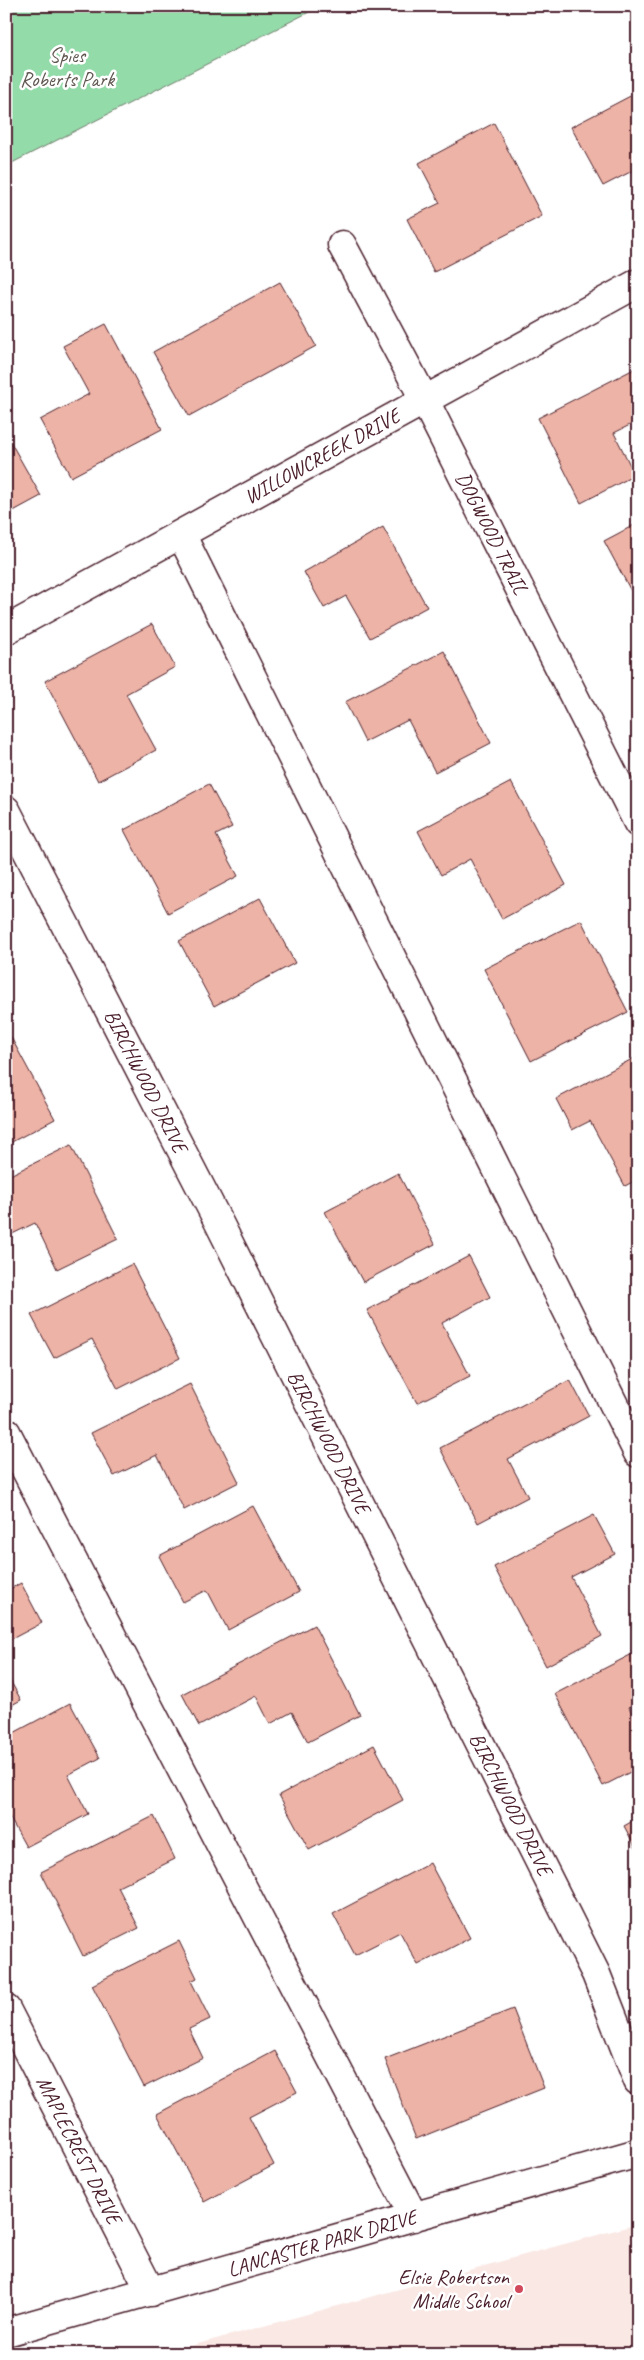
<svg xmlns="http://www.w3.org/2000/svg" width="644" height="2360" font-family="Caveat,sans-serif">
  <rect width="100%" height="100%" fill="#fff"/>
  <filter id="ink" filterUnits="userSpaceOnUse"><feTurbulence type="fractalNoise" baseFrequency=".02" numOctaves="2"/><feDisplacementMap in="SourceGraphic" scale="10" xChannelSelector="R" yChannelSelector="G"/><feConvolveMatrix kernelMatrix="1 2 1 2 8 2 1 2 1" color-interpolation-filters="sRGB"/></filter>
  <g filter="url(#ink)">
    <path fill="#fae8e4" d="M638,2224V2354H161Z"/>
    <path fill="#94dbaa" stroke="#6f7d6a" d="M6,6H321L6,166Z"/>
    <path fill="#edb3a6" stroke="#4a1f2b" d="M638,92V168L603,186L571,127Z
      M494,123L542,216L434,272L407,219L440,203L419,163Z
      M280,282L316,346L189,416L153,352Z
      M106,324L162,429L71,477L40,420L89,394L63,346Z
      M638,367V421L614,433L635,475L581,503L538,418Z
      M6,434L41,496L6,515Z
      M638,523V604L604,541Z
      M383,527L427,607L370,638L346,596L324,608L304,572Z
      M152,624L175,667L126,694L156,750L98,781L45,681Z
      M444,651L491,743L435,772L408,720L365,742L345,702Z
      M511,782L566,885L502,919L470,859L441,875L418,831Z
      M209,784L232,827L216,835L238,876L168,913L124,830Z
      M260,898L295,963L214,1006L179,941Z
      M581,920L628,1012L531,1061L484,969Z
      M6,1028L55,1119L6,1145Z
      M638,1056V1179L625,1186L590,1121L572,1130L556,1099Z
      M71,1145L118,1239L57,1269L35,1223L6,1237V1177Z
      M398,1173L435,1244L363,1282L325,1212Z
      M469,1256L490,1297L442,1323L470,1376L417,1403L367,1310Z
      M132,1264L180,1358L118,1389L92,1339L54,1358L31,1315Z
      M570,1380L589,1416L508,1459L528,1497L478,1523L440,1448Z
      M190,1384L239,1482L184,1510L157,1455L114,1476L91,1433Z
      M253,1506L299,1592L228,1630L207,1590L183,1602L159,1556Z
      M594,1515L615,1554L571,1577L602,1636L546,1666L494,1567Z
      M21,1583L42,1623L6,1642V1591Z
      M314,1625L360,1715L308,1742L292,1712L270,1724L256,1696L199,1726L182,1694Z
      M638,1651V1703L629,1707L638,1725V1768L603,1786L555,1694Z
      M6,1673L21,1700L6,1708Z
      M70,1703L100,1758L68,1775L88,1814L26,1847L6,1811V1737Z
      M374,1745L403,1800L309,1850L279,1795Z
      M154,1816L175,1859L118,1887L139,1928L83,1956L41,1872Z
      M638,1818V1852L624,1826Z
      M430,1863L470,1938L418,1965L400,1932L355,1955L333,1914Z
      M179,1941L197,1978L191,1981L210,2019L189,2029L203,2058L144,2087L92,1985Z
      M513,2009L544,2088L416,2139L385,2059Z
      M275,2051L297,2092L249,2117L274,2165L204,2202L157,2114Z"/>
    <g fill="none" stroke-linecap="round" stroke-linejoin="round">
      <defs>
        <path id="minor" d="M342,245L424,399L638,823
          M181,534L638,1453
          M6,630L638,283
          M6,810L218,1221L596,1974L638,2081
          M6,1432L414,2217
          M6,2009L151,2292
          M6,2332L638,2153"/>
      </defs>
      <use href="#minor" stroke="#4a1f2b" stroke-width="31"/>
      <use href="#minor" stroke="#fff" stroke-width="28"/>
    </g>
  </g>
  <circle fill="#d1495b" stroke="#fff" stroke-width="2" cx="519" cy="2289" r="5"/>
  <g text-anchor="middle" stroke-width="5" stroke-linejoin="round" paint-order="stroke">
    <g font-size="21" fill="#605751" stroke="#fff">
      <text x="67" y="62">Spies<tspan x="67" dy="24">Roberts Park</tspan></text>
    </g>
    <g font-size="21" fill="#4a1f2b" stroke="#fff">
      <text transform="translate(322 456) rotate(-29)" y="7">WILLOWCREEK DRIVE</text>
      <text transform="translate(492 533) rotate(63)" y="7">DOGWOOD TRAIL</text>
      <text transform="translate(146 1081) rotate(63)" y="7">BIRCHWOOD DRIVE</text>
      <text transform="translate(329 1442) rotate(63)" y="7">BIRCHWOOD DRIVE</text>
      <text transform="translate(511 1804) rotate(63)" y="7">BIRCHWOOD DRIVE</text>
      <text transform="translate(79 2150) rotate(63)" y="7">MAPLECREST DRIVE</text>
      <text transform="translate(322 2243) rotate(-16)" y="7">LANCASTER PARK DRIVE</text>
    </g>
    <g font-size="21" fill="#4a1f2b" stroke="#fff" text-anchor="end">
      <text x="509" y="2284">Elsie Robertson<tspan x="509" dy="24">Middle School</tspan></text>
    </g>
  </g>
  <rect width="644" height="2360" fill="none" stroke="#fff" stroke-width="25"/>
  <rect x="12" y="12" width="619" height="2335" fill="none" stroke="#4a1f2b" stroke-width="2" filter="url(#ink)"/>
</svg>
